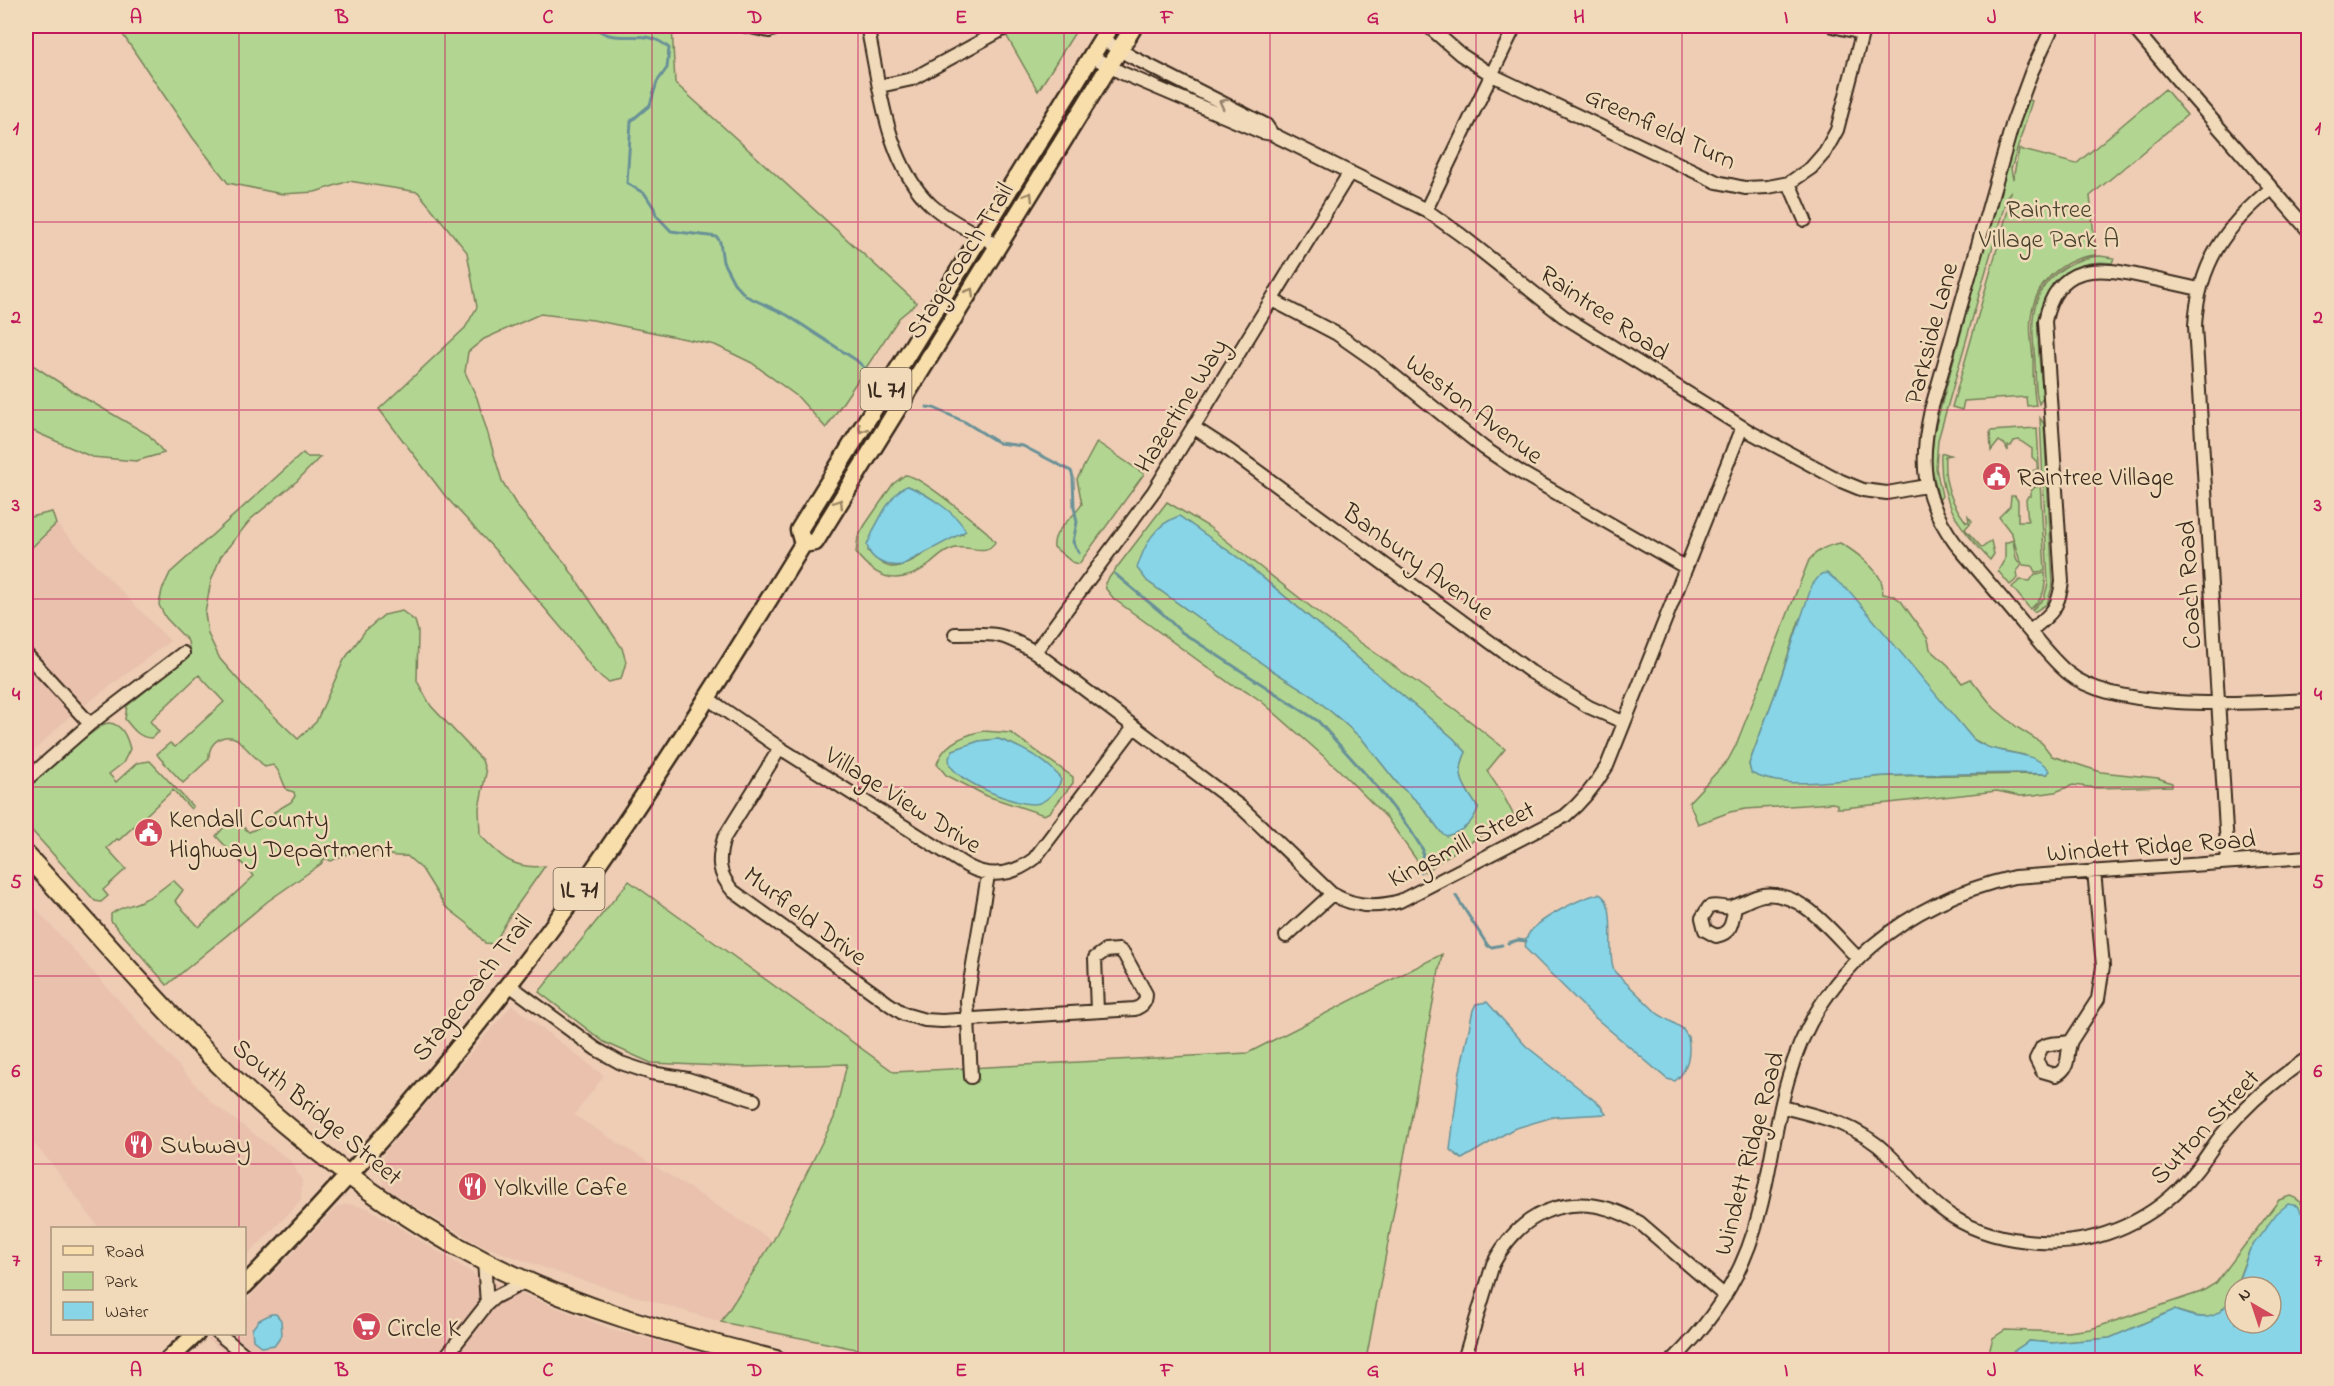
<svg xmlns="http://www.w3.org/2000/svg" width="2334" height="1386" font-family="'Indie Flower',sans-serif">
  <rect width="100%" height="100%" fill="#eecdb4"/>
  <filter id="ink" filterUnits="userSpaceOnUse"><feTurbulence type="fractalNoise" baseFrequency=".0167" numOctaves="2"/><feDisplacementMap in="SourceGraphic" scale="12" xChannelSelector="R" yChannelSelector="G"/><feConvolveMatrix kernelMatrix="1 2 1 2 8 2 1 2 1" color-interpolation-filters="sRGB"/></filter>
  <g filter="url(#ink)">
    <path fill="#e9c1ad" d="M56,524L170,641L69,717L26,758V553Z
      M36,909L212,1103L291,1161L302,1181L301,1201L245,1258L244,1228H99L52,1164L26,1135V919Z
      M512,1005L604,1076L574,1115L773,1241L721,1322L568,1276L480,1245L383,1187L380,1161L387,1150Z
      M348,1204L368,1208L479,1277L616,1331L733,1360H233L208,1339L213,1334H244L245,1302L338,1206Z"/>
    <path fill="#b2d691" stroke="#768058" stroke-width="1.5" fill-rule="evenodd" d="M117,26H672L675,83L917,303L899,318L826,428L798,397L752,363L715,345L593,320L540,314L484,339L468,352L465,372L477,398L502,481L517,506L565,563L622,648L626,662L621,679L608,682L595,672L564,631L497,552L446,497L379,409L465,328L477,307L467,252L418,192L349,181L315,192L282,194L228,183L193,138Z
      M1001,26H1079L1038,91Z
      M2165,89L2187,115L2090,196L2096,255C2062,258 2035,283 2031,317C2029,331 2032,345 2033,359C2033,374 2033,390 2036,405L2027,406L2026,397L1964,401L1962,410L1952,407L2008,210L2011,191L2007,196L1938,440L1936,468L1942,496L1939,500L1931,463L1934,432L2011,149L2027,99L2032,101L2011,169L2013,179L2019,149L2076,164Z
      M2100,256L2114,258L2112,263C2095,261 2078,263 2064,274C2026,302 2040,357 2043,397L2039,404C2034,391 2036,375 2035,362C2034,348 2032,334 2033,320C2035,283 2065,259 2100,256Z
      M26,357L28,362L74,392L149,435L164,453L136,461L92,457L31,430L26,425Z
      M2040,418L2044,424L2053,584L2047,604L2034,612L2032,610L2044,598L2048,584Z
      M2037,428L2045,571L2035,572L2032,566L2023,565L2019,558L2012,534L1999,517L2010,506L2011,496H2015L2018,501V521H2028L2026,500L2028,496H2031V491L2034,488L2033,471L2035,470V487H2038L2037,462L2032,457V449L2019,440L2014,441L2011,446H2008V451L2005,445L1999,441L1991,451L1990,431Z
      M1097,442L1144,474L1079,564L1072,562L1054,547C1052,529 1074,518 1082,504L1077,479Z
      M303,453L307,457H320L297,481L251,519L221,556L211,581L205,613L208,634L220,659L249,692L298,739L316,722L344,660L365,631L384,615L402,611L415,621L418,631L417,681L431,706L482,760L486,773L479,808L480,835C501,857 513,870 545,866L511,914L494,944L485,943L467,923L445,906L422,869L407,856C389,857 390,854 374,851C358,848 344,855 331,861L325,858L321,864L268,901L167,985L111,921V914C120,907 129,906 139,902C152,897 162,889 173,880L183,890L175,901L199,927L254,876L216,836L228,823L242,826L249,832C260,827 271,823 274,812L291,802L295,796L294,792L287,790C281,781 282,772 273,765L265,767L237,739C222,732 208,743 209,759L183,783L159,757L157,754L170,743L175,747L224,702L199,675L150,721L159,732L151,738C139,738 132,728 125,719L127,706L190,655L188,641L166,618L159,605L162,590L170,573Z
      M1944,453L1950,455L1945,456C1943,481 1951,503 1966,522H1969L1968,516L1972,521L1965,529L1982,548L1991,541L1994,554L1990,560C1959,528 1939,500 1941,454Z
      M905,475C920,475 973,521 987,532L995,542C986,558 967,543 952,549C942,552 937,559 929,565C900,586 878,581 856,553L858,537L865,525L893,484ZM908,486C931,496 953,512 963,534C942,537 910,569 891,567C882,566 874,557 868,551Z
      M1167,502L1209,527L1320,614L1456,710L1505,749L1487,771L1502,793L1514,816L1446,857L1425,872L1387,818L1337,768L1261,701L1245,690L1232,685L1114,599L1106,589L1105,583ZM1179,516L1244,562L1453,738L1466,752C1454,777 1465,787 1478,808L1441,832L1420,804L1398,784L1363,740L1341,720L1310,694L1270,669L1147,581Z
      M52,512L56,524L26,553V518Z
      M2013,540L2016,558L2021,566L2017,571L2018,578L2010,585L1998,571L2005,559V543Z
      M1840,543C1853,550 1879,569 1882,584C1883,587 1882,590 1883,594L1894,596L1901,601L1928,639L1930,649L1948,665L1962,683L1971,679L1994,708L2018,728L2042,743L2052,756L2101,772L2158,778L2172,783V786L2097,788L2073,785L2055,792L2034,795L2020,796L1997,791L1844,808H1837V804L1832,803L1746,809L1730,812L1698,824L1689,802L1728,760L1736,745L1809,560C1817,550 1827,545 1840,543ZM1799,621L1920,677L1973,739L1989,748L2024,755L2047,774L1887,776L1806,782L1772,780L1751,772L1749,764L1778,686Z
      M2045,573C2046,589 2043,599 2030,609L2012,587L2020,580L2030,581L2035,574Z
      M109,723C122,724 127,737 130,749L123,763L109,774L116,782L137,763L150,761L193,807L191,809L173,790L119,840L117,839L107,848L126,869L103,890L108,896L101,902L95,901L26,824V812L29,808L26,803C26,800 25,797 26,794C29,776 87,737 104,724Z
      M983,731L1011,733L1073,777V783L1050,812L1044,815L987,796L946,775L937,764C943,744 964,735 983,731ZM998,739C1022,746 1040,760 1059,776L1000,796L963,778L950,765L953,750L979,741Z
      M629,881L894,1072L1248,1053L1442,954L1366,1360H899L856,1349L721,1322L773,1241L834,1118L847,1064L744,1067L651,1063L604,1042L539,992Z
      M2290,1196C2304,1200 2308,1212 2308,1226L2297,1206L2250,1249L2230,1301L2218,1314L2204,1319L2174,1310L2110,1338L2052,1343L2029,1341L2011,1353L2009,1360H1987L1993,1338L2005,1330L2068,1332L2091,1329L2201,1292L2216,1283L2279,1200Z"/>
    <path fill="#88d5e7" stroke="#699197" stroke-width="1.5" d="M908,486C928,495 956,512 966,531L902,565C887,567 870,561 867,545C873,530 892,489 908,486Z
      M1179,516L1244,562L1453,738L1466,752C1454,777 1465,787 1478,808C1473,824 1462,832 1446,836L1441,832L1420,804L1398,784L1363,740L1341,720L1310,694L1270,669L1147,581L1137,568C1145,544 1154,525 1179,516Z
      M1827,573L1851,593L1973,739C1997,758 2032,747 2050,771L2047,774L2015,773C1972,774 1929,774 1887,776C1846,778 1788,792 1751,773L1749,764L1778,686L1812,585L1821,574Z
      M998,739C1017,745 1052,762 1061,780C1058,790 1045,804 1034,804C1013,804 961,783 950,765L949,758L953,750L979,741Z
      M1599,894C1619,901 1605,954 1615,972L1658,1014L1682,1028L1688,1037C1691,1052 1688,1071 1675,1081L1667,1079L1591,1014L1526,949C1525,944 1525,940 1528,935C1536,920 1582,897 1599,894Z
      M1487,1002L1526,1046L1600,1105L1606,1114L1553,1117L1513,1129L1462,1159L1450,1150L1459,1076L1473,1010L1476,1004Z
      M2288,1204L2298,1206L2308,1226V1360H2009L2011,1353L2029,1341L2052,1343L2110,1338L2174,1310C2204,1321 2220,1323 2235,1290V1323H2271V1287H2236L2250,1249L2276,1214Z
      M271,1314H276L281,1320L282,1335L275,1345L262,1347L253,1340L252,1329L259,1320Z"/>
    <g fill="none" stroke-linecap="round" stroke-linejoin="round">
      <path stroke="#699197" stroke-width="3" d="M592,26C597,29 603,34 609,35C632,40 649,30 669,48L667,68L657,82L650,105L631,121L627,183L645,194L654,208L656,215L671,231L717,237L720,242L723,262L734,283L746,296L787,315L856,360L869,372
        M927,407L934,408L965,422L999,443L1023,446L1071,471L1073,477L1074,507L1077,522L1073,542L1079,553
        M1115,574L1162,613L1180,631L1318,721L1377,787L1411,831L1423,850L1421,872
        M1456,896L1488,946L1492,947L1502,945
        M1508,943L1518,940L1526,941"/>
      <defs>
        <path id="minor" d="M746,26L769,31L781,26
          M867,26C880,84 885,162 931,205C950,222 976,233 998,246
          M1428,26L1460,54L1492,75L1717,182L1745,188L1768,187L1789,183L1811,168L1825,152L1837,130L1864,26
          M1833,26L1862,33
          M2053,26L2031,73L2013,122L1931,410C1919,463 1922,498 1955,543C1978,570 2002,598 2025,626C2039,642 2052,660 2068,673C2114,712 2249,703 2308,700
          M2132,26L2181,84L2308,230
          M1102,39L1130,56L1266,125L1272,134
          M1091,56L1122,73L1261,132L1272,134L1426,210L1461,235L1563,316L1752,433L1841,481L1863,490L1887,493L1926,486
          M880,86L912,79L1009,26
          M1789,183L1805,220
          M1426,210L1515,26
          M1272,300L1337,334L1377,362L1484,448L1520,472L1685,567
          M1193,427L1230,451L1531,672L1589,707L1623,722
          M2030,631C2051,614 2058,610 2062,582L2045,321C2057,262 2098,266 2145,277C2163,281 2181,285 2199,289
          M955,634C994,633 1001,632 1035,652L1242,808L1332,894C1354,907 1376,908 1400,901L1565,816C1583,801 1595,786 1607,766L1742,427
          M1035,652L1154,491L1350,172
          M26,654L90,724
          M707,698L780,748L967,866C991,879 1013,875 1034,859L1134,727
          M780,748L724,838C717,860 718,874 733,891L889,1004L904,1014L925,1020L942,1021L1135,1009C1142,1006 1146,1003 1146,994L1124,954L1119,950L1105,951L1095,958L1097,1011
          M26,780L90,724L183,653
          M2228,862L2195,326C2198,265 2225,226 2272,188
          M1735,906C1732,920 1733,933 1716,936L1705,930L1702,918L1709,907C1718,904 1724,909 1732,907C1743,904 1752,897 1763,895C1803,890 1832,933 1857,957
          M1286,936L1332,894
          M508,984L596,1049L621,1063L651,1073L688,1079L754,1100
          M2071,1041C2061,1045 2051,1041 2042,1047L2036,1059L2042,1071L2056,1075C2072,1067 2065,1055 2071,1041L2098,999L2103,966L2094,871
          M971,1077L967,1000L988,875
          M1782,1107C1823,1117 1856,1124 1888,1154C1910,1175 1926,1200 1953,1217C1979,1234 2008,1240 2039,1242C2099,1246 2156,1219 2194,1173C2205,1160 2213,1145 2223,1133C2248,1103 2276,1079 2308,1058
          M484,1261L487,1304
          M219,1334L251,1360
          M443,1360L487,1304L495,1297L527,1281
          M1464,1360L1493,1264C1525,1204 1581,1188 1640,1223L1725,1296
          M1673,1360C1715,1319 1745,1271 1759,1213C1771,1169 1775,1123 1788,1079C1819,969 1906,902 2014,877L2308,857"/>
        <path id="major" d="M803,544L815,542L1134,26
          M244,1286C368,1160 483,1025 585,882C662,772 733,658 803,544L799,530L1110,26
          M168,1360L196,1334"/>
        <path id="highway" d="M26,855C99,934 169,1019 248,1092C320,1157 396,1215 482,1260C574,1308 676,1335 776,1360"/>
      </defs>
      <use href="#minor" stroke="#3b2a1e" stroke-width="16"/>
      <use href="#major" stroke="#3b2a1e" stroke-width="21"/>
      <use href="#highway" stroke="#3b2a1e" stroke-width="22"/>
      <use href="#minor" stroke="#f0dab9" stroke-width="12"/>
      <use href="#major" stroke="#f8deab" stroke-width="16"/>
      <use href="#highway" stroke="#f8deab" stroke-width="18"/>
    </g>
    <defs><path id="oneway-chevron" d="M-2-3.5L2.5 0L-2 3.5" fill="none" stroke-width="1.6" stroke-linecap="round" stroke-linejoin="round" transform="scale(1.5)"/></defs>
    <use stroke="#96826c" href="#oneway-chevron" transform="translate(1223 103) rotate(-153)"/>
    <g stroke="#9a8464">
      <use href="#oneway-chevron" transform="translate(1029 196) rotate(-58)"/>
      <use href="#oneway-chevron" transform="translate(970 292) rotate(-58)"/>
      <use href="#oneway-chevron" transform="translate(862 429) rotate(122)"/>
      <use href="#oneway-chevron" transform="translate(839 503) rotate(-58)"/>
    </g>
  </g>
  <path fill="none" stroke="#c2185b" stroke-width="1.5" stroke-opacity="0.55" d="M239,26V1228M445,26V1360M652,26V1360M858,26V1360M1064,26V1360M1270,26V1360M1476,26V1360M1682,26V1360M1889,26V1360M2095,26V1360M26,222H2308M26,410H2308M26,599H2308M26,787H2308M26,976H2308M26,1164H2308M239,1334V1360"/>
  <defs>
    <symbol id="civic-disc" viewBox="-11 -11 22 22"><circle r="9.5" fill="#d1495b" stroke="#f0dab9"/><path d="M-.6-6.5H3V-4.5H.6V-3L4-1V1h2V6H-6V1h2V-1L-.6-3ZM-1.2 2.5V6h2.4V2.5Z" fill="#fff"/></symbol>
    <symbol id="restaurant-disc" viewBox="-11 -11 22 22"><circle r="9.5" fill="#d1495b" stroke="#f0dab9"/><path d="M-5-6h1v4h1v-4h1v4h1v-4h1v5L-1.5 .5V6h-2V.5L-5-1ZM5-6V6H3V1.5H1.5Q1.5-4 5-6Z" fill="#fff"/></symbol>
    <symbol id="supermarket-disc" viewBox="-11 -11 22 22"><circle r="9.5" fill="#d1495b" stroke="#f0dab9"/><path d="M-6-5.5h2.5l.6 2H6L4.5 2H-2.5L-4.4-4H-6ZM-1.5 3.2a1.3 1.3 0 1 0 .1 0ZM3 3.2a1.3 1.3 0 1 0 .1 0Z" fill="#fff"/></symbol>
  </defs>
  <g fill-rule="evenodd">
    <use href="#civic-disc" x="1980" y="460" width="33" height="33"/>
    <use href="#civic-disc" x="132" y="816" width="33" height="33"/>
    <use href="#restaurant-disc" x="122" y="1128" width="33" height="33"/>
    <use href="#restaurant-disc" x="456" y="1170" width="33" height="33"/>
    <use href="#supermarket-disc" x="350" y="1310" width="33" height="33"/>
  </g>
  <g text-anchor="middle" stroke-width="5" stroke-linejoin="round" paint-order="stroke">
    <g fill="#f0dab9" stroke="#715f4c" stroke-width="1.5">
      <rect x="860.5" y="368" width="51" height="42" rx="4.5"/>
      <rect x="553.5" y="868" width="51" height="42" rx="4.5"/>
    </g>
    <g font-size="24" font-weight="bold" fill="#3b2a1e">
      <text x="886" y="397">IL 71</text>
      <text x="579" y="897">IL 71</text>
    </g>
    <g font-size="26" fill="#3b2a1e" stroke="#f0dab9">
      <text transform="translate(1661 127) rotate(25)" y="9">Greenfield Turn</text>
      <text transform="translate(959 260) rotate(-58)" y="9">Stagecoach Trail</text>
      <text transform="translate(1605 312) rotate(34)" y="9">Raintree Road</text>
      <text transform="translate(1930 333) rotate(-75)" y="9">Parkside Lane</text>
      <text transform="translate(1180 405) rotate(-58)" y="9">Hazertine Way</text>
      <text transform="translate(1475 408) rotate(37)" y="9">Weston Avenue</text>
      <text transform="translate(1419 561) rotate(36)" y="9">Banbury Avenue</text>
      <text transform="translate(2188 585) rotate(-93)" y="9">Coach Road</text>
      <text transform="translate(904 799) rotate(32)" y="9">Village View Drive</text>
      <text transform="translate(1461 843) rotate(-27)" y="9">Kingsmill Street</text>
      <text transform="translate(2151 845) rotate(-4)" y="9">Windett Ridge Road</text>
      <text transform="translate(806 915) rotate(37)" y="9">Murfield Drive</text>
      <text transform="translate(471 987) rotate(-52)" y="9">Stagecoach Trail</text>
      <text transform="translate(318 1111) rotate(40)" y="9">South Bridge Street</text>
      <text transform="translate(2204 1126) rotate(-47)" y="9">Sutton Street</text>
      <text transform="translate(1748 1153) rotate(-75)" y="9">Windett Ridge Road</text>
    </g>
    <g font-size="26" fill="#4d442f" stroke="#f0dab9">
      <text x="2049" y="217">Raintree<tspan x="2049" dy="30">Village Park A</tspan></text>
    </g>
    <g font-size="26" fill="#3b2a1e" stroke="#f0dab9" text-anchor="start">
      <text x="2017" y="485">Raintree Village</text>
      <text x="169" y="827">Kendall County<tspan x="169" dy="30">Highway Department</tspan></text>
      <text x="160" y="1153">Subway</text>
      <text x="494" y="1195">Yolkville Cafe</text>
      <text x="387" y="1336">Circle K</text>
    </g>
  </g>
  <rect width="2334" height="1386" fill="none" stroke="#f0dab9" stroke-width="66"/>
  <rect x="51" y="1227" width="195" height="108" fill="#f0dab9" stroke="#a8947b" stroke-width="1.5"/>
  <rect x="63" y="1246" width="30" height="9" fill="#f8deab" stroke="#a8947b" stroke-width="1.5"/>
  <text x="105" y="1257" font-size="18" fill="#3b2a1e">Road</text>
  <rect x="63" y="1272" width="30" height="18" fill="#b2d691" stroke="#a8947b" stroke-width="1.5"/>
  <text x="105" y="1287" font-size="18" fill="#3b2a1e">Park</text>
  <rect x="63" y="1302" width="30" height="18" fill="#88d5e7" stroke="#a8947b" stroke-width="1.5"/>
  <text x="105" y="1317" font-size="18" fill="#3b2a1e">Water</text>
  <g transform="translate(2253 1305) rotate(321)"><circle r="28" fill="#f0dab9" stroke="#a8947b" stroke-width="1.5"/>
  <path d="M0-4.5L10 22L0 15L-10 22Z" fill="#d1495b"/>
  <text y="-9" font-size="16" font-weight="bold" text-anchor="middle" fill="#3b2a1e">N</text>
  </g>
  <rect x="33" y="33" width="2268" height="1320" fill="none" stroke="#c2185b" stroke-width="2"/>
  <g font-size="20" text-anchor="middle" font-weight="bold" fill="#c2185b">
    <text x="136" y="23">A</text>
    <text x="342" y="23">B</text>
    <text x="548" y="23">C</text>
    <text x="755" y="23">D</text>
    <text x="961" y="23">E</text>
    <text x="1167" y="23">F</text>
    <text x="1373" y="23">G</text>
    <text x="1579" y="23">H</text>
    <text x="1786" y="23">I</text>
    <text x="1992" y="23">J</text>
    <text x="2198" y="23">K</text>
    <text x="16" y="134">1</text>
    <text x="2318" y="134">1</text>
    <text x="16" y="323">2</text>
    <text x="2318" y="323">2</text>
    <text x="16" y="511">3</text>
    <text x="2318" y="511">3</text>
    <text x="16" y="700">4</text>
    <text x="2318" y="700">4</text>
    <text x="16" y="888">5</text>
    <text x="2318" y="888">5</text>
    <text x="16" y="1077">6</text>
    <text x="2318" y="1077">6</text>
    <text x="16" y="1266">7</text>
    <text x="2318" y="1266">7</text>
    <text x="136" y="1376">A</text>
    <text x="342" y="1376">B</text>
    <text x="548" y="1376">C</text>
    <text x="755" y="1376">D</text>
    <text x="961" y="1376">E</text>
    <text x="1167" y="1376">F</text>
    <text x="1373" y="1376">G</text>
    <text x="1579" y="1376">H</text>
    <text x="1786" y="1376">I</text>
    <text x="1992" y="1376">J</text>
    <text x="2198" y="1376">K</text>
  </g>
</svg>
